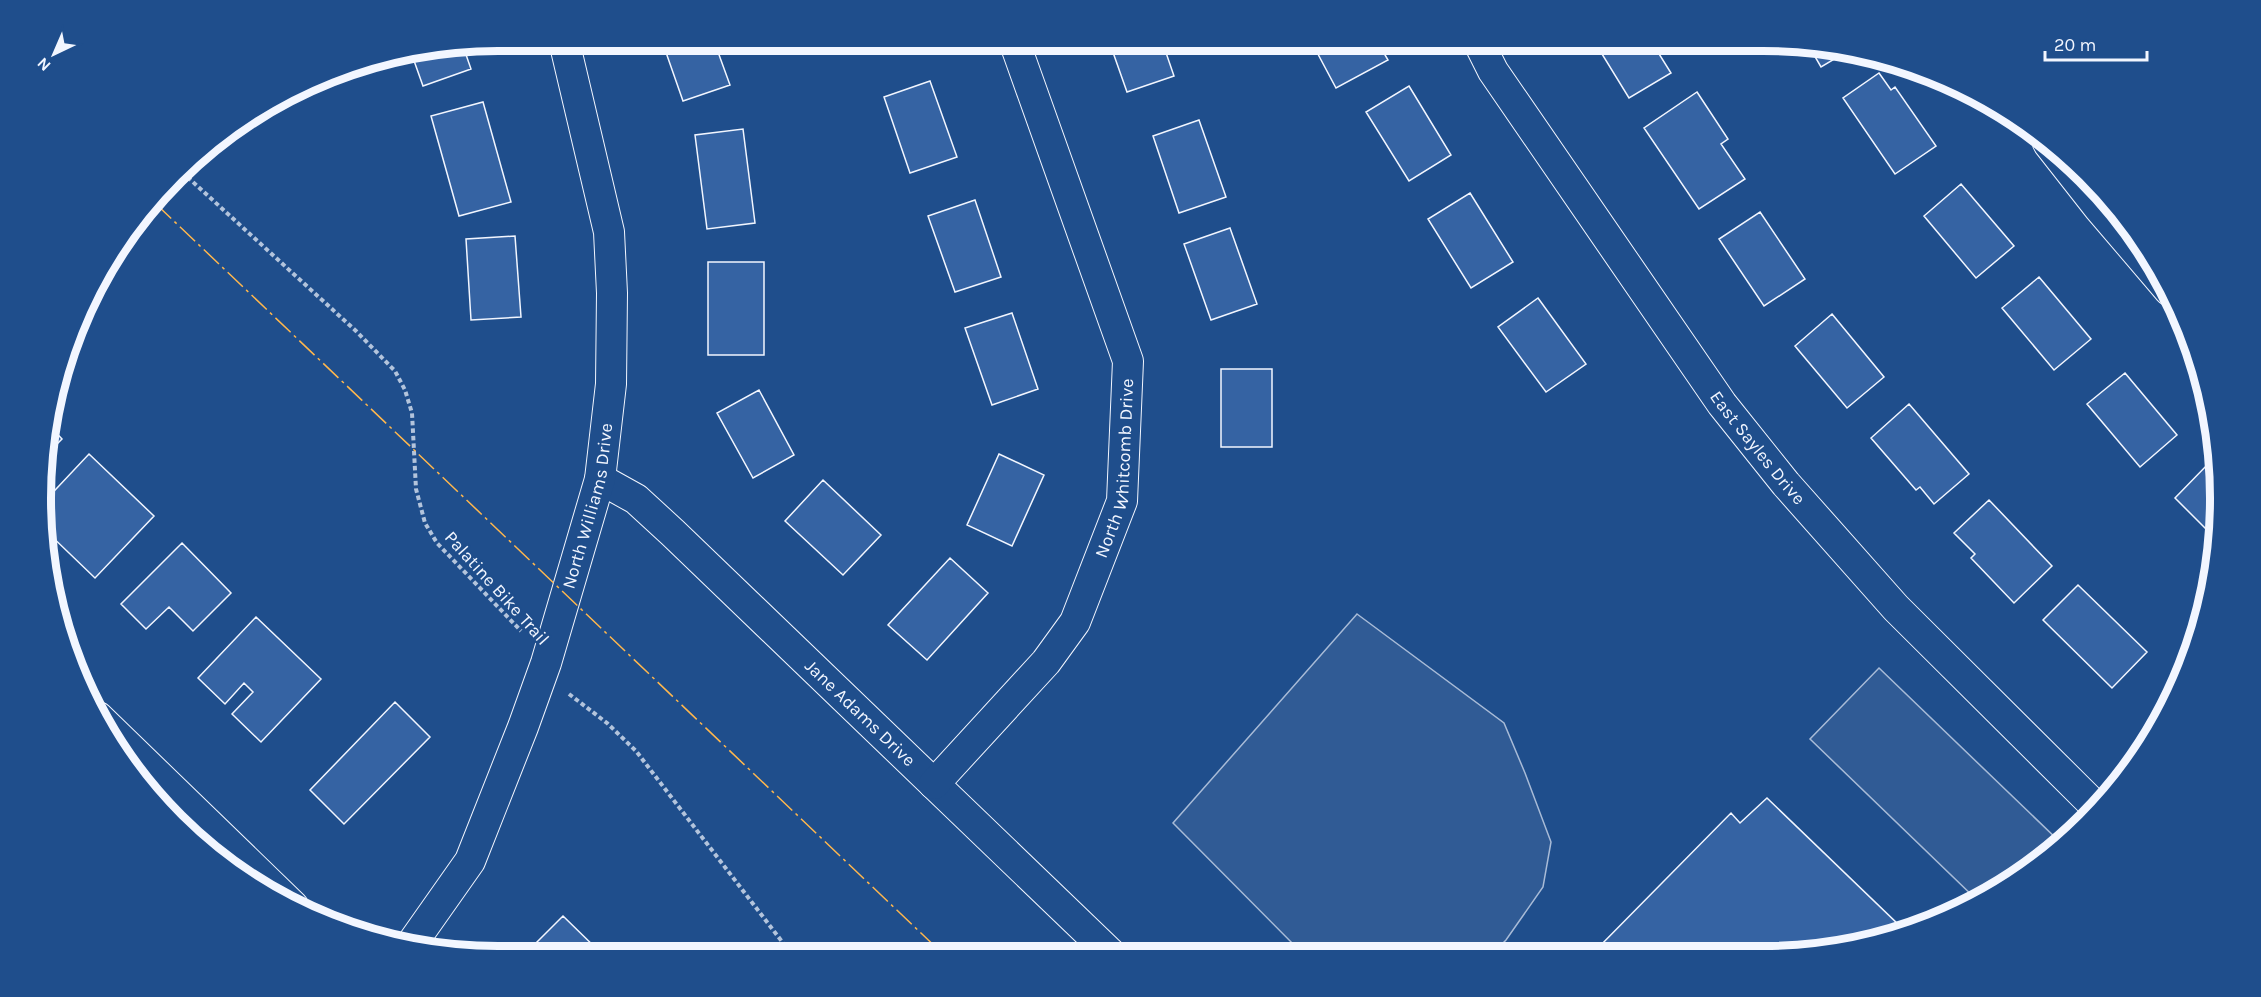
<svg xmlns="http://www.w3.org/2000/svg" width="2261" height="997" font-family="Karla,sans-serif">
  <rect width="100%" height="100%" fill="#1f4e8c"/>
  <path fill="#305b95" stroke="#a8bbd7" stroke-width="1.5" d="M1357,614L1504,723L1525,773L1551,842L1543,887L1506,940L1492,954H1303L1173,823Z
    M1879,668L2062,844L1978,901L1810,739Z
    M1268,944L1277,945L1286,954H1257Z"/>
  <path fill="#3563a3" stroke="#f2f6ff" stroke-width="1.5" d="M662,41H714L730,85L683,101Z
    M861,41H906L866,54Z
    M1109,41H1162L1174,76L1127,92Z
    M1311,41H1377L1388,60L1336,88Z
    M1594,41H1651L1671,73L1629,98Z
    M463,46L471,69L423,86L412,55Z
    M1810,48L1843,54L1821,67Z
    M1879,73L1891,90L1895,87L1936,146L1895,174L1843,98Z
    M930,81L957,157L910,173L884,97Z
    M1409,86L1451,155L1409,181L1366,112Z
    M1697,92L1728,139L1721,144L1745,179L1699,209L1644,128Z
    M483,102L511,202L459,216L431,116Z
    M1199,120L1226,197L1179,213L1153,136Z
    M743,129L755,223L707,229L695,135Z
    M1961,184L2014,246L1976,278L1924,216Z
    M1470,193L1513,262L1471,288L1428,219Z
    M975,200L1001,277L955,292L928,216Z
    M1760,212L1805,279L1764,306L1719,239Z
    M1230,228L1257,304L1211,320L1184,244Z
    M515,236L521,317L471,320L466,239Z
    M708,262H764V355H708Z
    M2039,277L2091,339L2054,370L2002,308Z
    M1538,298L1586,364L1546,392L1498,327Z
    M1012,313L1038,389L992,405L965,328Z
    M1832,314L1884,377L1847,408L1795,346Z
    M1221,369H1272V447H1221Z
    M2125,373L2177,435L2140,467L2087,404Z
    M759,390L794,455L753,478L717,413Z
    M1909,404L1969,474L1934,504L1920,487L1916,490L1871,438Z
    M48,424L62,439L45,456Z
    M89,454L154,516L95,578L44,529L41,505Z
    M999,454L1044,475L1012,546L967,525Z
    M2209,463L2219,473L2217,540L2175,498Z
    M823,480L881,535L843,575L785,521Z
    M1989,500L2052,566L2014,603L1971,558L1975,554L1954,533Z
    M182,543L231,593L193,631L169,607L146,629L121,604Z
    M950,558L988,593L927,660L888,625Z
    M2078,585L2147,652L2112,688L2043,620Z
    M256,617L321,679L261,742L232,714L253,692L244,683L225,704L198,678Z
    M395,702L430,737L344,824L310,790Z
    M1767,798L1902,928L1823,953H1593L1731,813L1740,823Z
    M563,916L604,956H523Z"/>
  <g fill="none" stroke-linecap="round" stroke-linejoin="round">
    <defs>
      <g id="street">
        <path id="s1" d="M1478,41L1493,71L1722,404L1786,484L1896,608L2096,807"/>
        <path d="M2048,143L2099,208L2169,290"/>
        <path id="s2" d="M600,479L636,499L673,533L1112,955"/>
        <path d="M98,717L293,906"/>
        <path id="s3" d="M934,784L1046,662L1075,622L1122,501L1128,361L1014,41"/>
        <path id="s4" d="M413,942L470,861L523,727L546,663L600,479L611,384L612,293L609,232L564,41"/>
      </g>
    </defs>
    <use href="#street" stroke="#f2f6ff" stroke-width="32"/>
    <path stroke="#b3c4dc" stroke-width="4" stroke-dasharray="4.5 3" stroke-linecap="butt" d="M182,172L356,331L395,371L405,390L412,413L416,489L425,523L437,543L521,631
      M569,694L607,723L636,751L793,956"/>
    <use href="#street" stroke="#1f4e8c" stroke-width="30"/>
    <path stroke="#ffb74d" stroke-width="1.5" stroke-dasharray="21 4.5 3 4.5" stroke-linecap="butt" d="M156,204L944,955"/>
  </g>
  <g text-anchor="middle" stroke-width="4.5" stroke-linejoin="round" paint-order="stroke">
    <g font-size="18" fill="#f2f6ff" stroke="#1f4e8c">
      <text dy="6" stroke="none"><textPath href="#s1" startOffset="494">East Sayles Drive</textPath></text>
      <text dy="6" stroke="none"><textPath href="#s3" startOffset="376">North Whitcomb Drive</textPath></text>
      <text dy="6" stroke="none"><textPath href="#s4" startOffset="474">North Williams Drive</textPath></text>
      <text transform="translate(497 588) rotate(48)" y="6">Palatine Bike Trail</text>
      <text dy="6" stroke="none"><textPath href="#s2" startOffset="351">Jane Adams Drive</textPath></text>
    </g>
  </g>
  <path d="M0 0H2261V997H0ZM498 51H1763A447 447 0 0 1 2210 498V499A447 447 0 0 1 1763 946H498A447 447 0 0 1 51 499V498A447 447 0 0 1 498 51Z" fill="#1f4e8c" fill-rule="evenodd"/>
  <path fill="none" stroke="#f2f6ff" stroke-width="8" d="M498 51H1763A447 447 0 0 1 2210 498V499A447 447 0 0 1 1763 946H498A447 447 0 0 1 51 499V498A447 447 0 0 1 498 51Z"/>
  <g transform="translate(54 54) rotate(224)" stroke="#1f4e8c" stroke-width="4.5" paint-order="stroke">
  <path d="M0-4.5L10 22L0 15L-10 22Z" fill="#f2f6ff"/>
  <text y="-9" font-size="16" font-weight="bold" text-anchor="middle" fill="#f2f6ff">N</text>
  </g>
  <path d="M2045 51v9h102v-9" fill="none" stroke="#f2f6ff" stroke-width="3"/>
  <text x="2054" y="51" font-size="18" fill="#f2f6ff" stroke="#1f4e8c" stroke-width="4.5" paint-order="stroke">20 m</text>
</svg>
